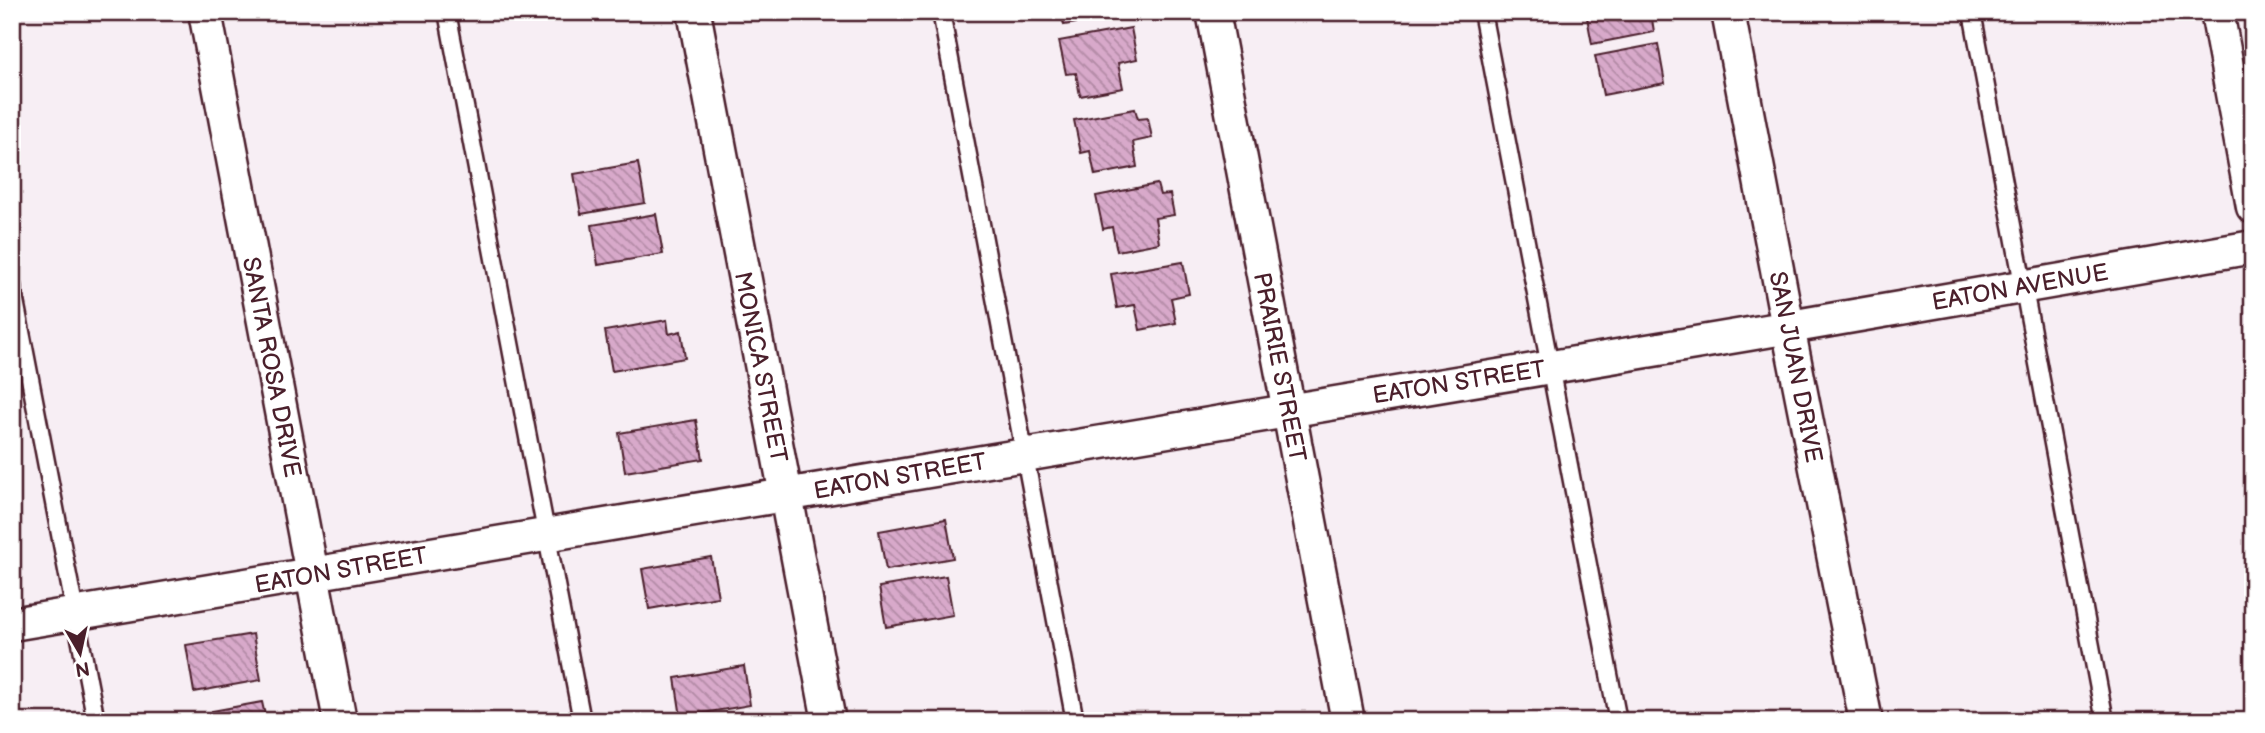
<svg xmlns="http://www.w3.org/2000/svg" width="2265" height="733" font-family="'Balsamiq Sans',sans-serif">
  <defs>
    <pattern id="building-back-hatch" width="6" height="6" patternUnits="userSpaceOnUse" patternTransform="scale(1.75)"><rect width="6" height="6" fill="#d8a9ca"/><path d="M-1 5l2 2M0 0l6 6M5-1l2 2" fill="none" stroke="#b189a4"/></pattern>
  </defs>
  <rect width="100%" height="100%" fill="#f7eef4"/>
  <filter id="ink" filterUnits="userSpaceOnUse"><feTurbulence type="fractalNoise" baseFrequency=".0143" numOctaves="2"/><feDisplacementMap in="SourceGraphic" scale="14" xChannelSelector="R" yChannelSelector="G"/><feConvolveMatrix kernelMatrix="1 2 1 2 8 2 1 2 1" color-interpolation-filters="sRGB"/></filter>
  <g filter="url(#ink)">
    <path fill="url(#building-back-hatch)" stroke="#4a1f2b" stroke-width="2" d="M781,12H815L782,18Z
      M1061,12H1126L1127,14L1064,25Z
      M1586,12H1651L1654,32L1592,44Z
      M1131,28L1137,59L1118,63L1123,88L1080,96L1076,73L1066,74L1059,41Z
      M1658,44L1665,83L1603,95L1595,56Z
      M1135,109L1138,119L1148,118L1152,138L1133,142L1137,167L1095,175L1090,151L1081,153L1074,120Z
      M638,163L645,203L581,214L574,174Z
      M1157,184L1160,195L1170,194L1174,215L1155,218L1159,243L1117,251L1112,227L1103,229L1096,196Z
      M656,214L663,254L598,265L592,225Z
      M1183,262L1189,294L1171,298L1176,323L1140,330L1135,305L1117,308L1111,274Z
      M667,320L669,334L681,331L685,358L612,371L605,331Z
      M696,420L703,459L625,472L619,433Z
      M946,519L953,558L886,570L879,531Z
      M711,557L718,597L649,609L642,569Z
      M946,576L953,615L886,627L879,587Z
      M253,634L261,680L194,692L186,645Z
      M744,666L750,705L681,717L675,678Z
      M262,702L266,720L214,721L212,711Z"/>
    <g fill="none" stroke-linecap="round" stroke-linejoin="round">
      <defs>
        <path id="lane" d="M447,12L582,721
          M941,12L1075,721
          M1482,12L1618,721
          M1972,12L2105,721
          M12,285L96,721"/>
        <path id="street" d="M205,12L340,721
          M694,12L829,721
          M1213,12L1348,721
          M1728,12L1788,327L1866,721
          M2217,12L2253,207
          M12,624L1749,334L2253,247"/>
      </defs>
      <use href="#lane" stroke="#4a1f2b" stroke-width="21"/>
      <use href="#street" stroke="#4a1f2b" stroke-width="37"/>
      <use href="#lane" stroke="#fff" stroke-width="16"/>
      <use href="#street" stroke="#fff" stroke-width="32"/>
    </g>
  </g>
  <g text-anchor="middle" stroke-width="6" stroke-linejoin="round" paint-order="stroke">
    <g font-size="24" fill="#4a1f2b" stroke="#fff">
      <text transform="translate(2020 287) rotate(-10)" y="8">EATON AVENUE</text>
      <text transform="translate(272 367) rotate(79)" y="8">SANTA ROSA DRIVE</text>
      <text transform="translate(761 367) rotate(79)" y="8">MONICA STREET</text>
      <text transform="translate(1280 367) rotate(79)" y="8">PRAIRIE STREET</text>
      <text transform="translate(1796 367) rotate(79)" y="8">SAN JUAN DRIVE</text>
      <text transform="translate(1459 382) rotate(-9)" y="8">EATON STREET</text>
      <text transform="translate(900 476) rotate(-10)" y="8">EATON STREET</text>
      <text transform="translate(341 570) rotate(-10)" y="8">EATON STREET</text>
    </g>
  </g>
  <rect width="2265" height="733" fill="none" stroke="#fff" stroke-width="42"/>
  <rect x="21" y="21" width="2223" height="691" fill="none" stroke="#4a1f2b" stroke-width="2.5" filter="url(#ink)"/>
  <g transform="translate(80 653) rotate(171)" stroke="#ffffff" stroke-width="5" paint-order="stroke">
  <path d="M0-5L12 26L0 18L-12 26Z" fill="#4a1f2b"/>
  <text y="-10" font-size="19" font-weight="bold" text-anchor="middle" fill="#4a1f2b">N</text>
  </g>
</svg>
